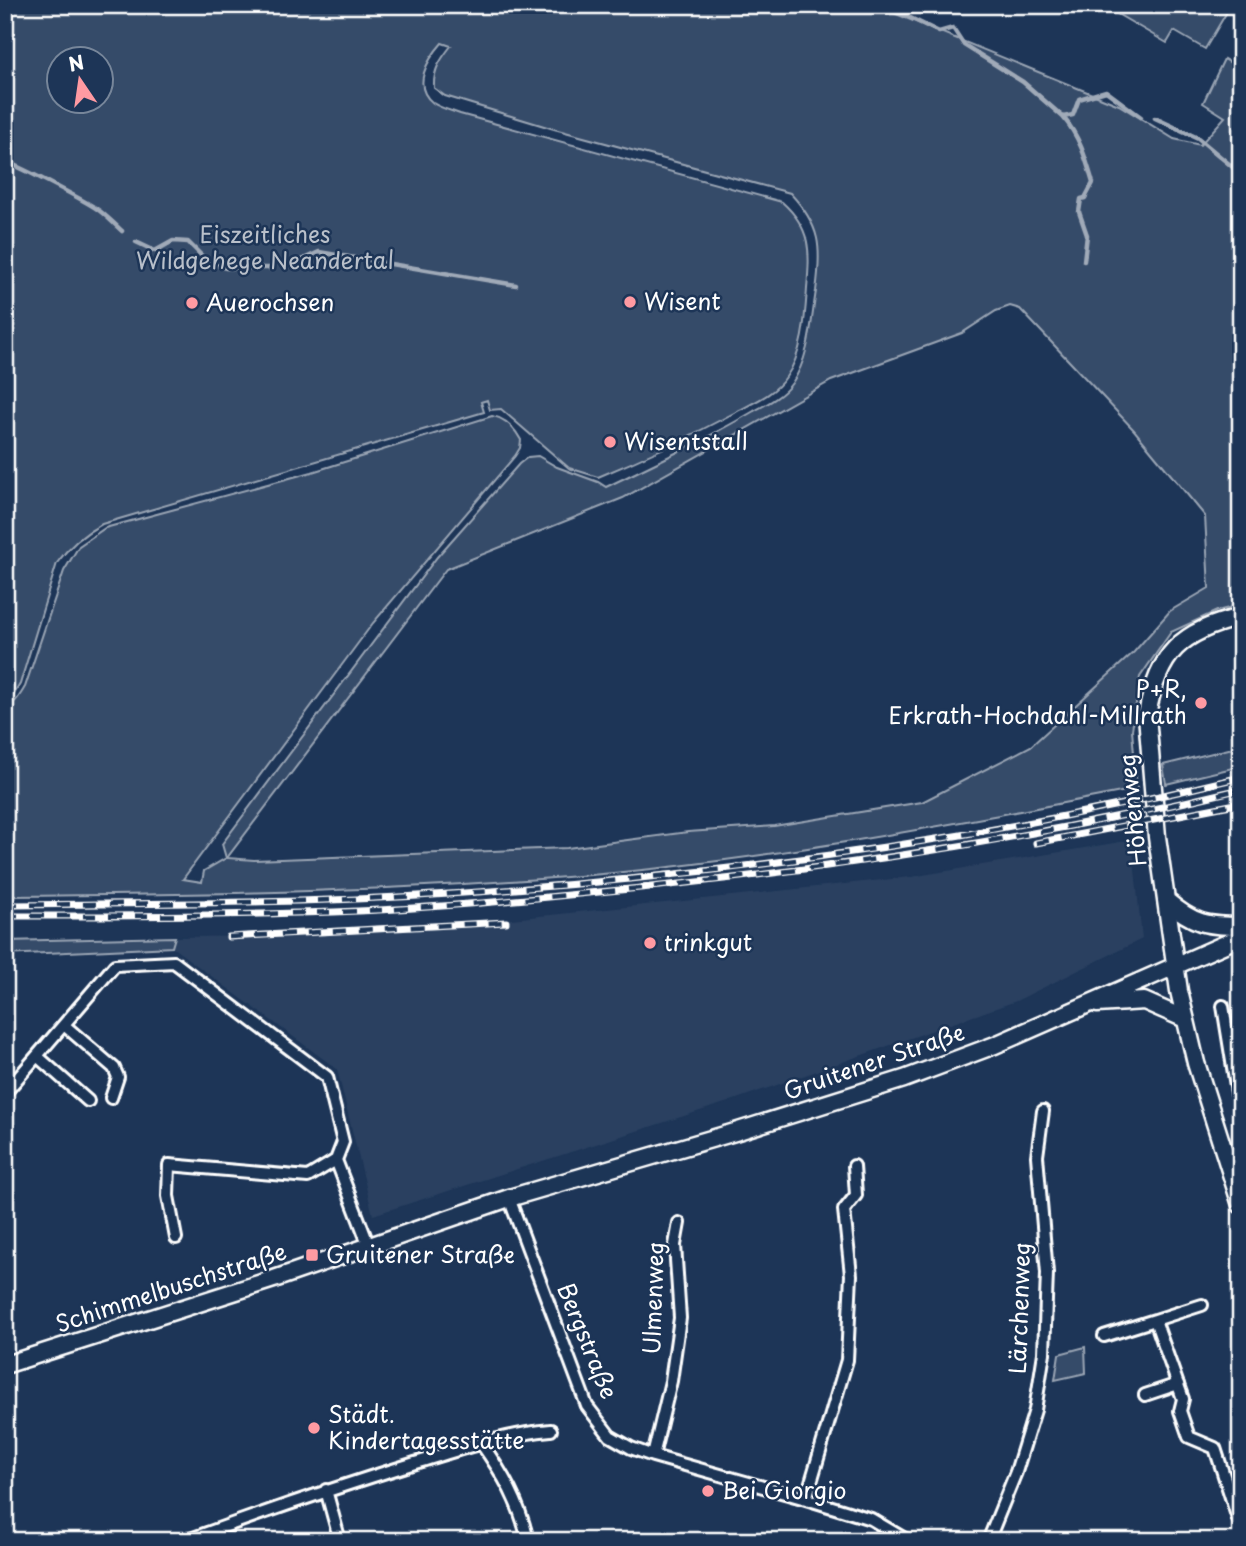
<svg xmlns="http://www.w3.org/2000/svg" width="1246" height="1546" font-family="'Playpen Sans',sans-serif">
  <rect width="100%" height="100%" fill="#1d3557"/>
  <filter id="ink" filterUnits="userSpaceOnUse"><feTurbulence type="fractalNoise" baseFrequency=".0143" numOctaves="2"/><feDisplacementMap in="SourceGraphic" scale="14" xChannelSelector="R" yChannelSelector="G"/><feConvolveMatrix kernelMatrix="1 2 1 2 8 2 1 2 1" color-interpolation-filters="sRGB"/></filter>
  <g filter="url(#ink)">
    <path fill="#2a4161" d="M1132,840L1142,939L1016,1001L728,1102L373,1215L337,1069L172,947L175,937L298,936L399,931L911,877Z
      M1241,993V1050L1233,995Z"/>
    <path fill="#364b69" stroke="#9aa5b4" stroke-width="2" fill-rule="evenodd" d="M5,5H874L1119,105L1174,139L1200,145L1225,117L1203,103L1224,59L1241,69V605L1217,611L1171,632L1140,677L1132,730L1137,789C948,825 758,862 566,877C379,892 192,895 5,896V707C15,705 20,695 25,687L64,571L79,546L105,528L312,472L492,416C505,418 515,429 521,440L520,448L515,456L373,623L183,879L202,882L204,871L226,858L222,844L437,557L519,464L528,457L538,456L557,467L598,482L606,487C656,463 706,439 754,411C767,404 783,396 792,383C810,357 811,321 816,291C822,247 821,226 790,193L554,129L445,96L434,88C433,70 440,60 451,46L442,43C428,59 411,86 433,103C440,108 452,111 460,114L782,202C812,229 810,251 807,289C805,317 803,354 786,377C774,395 752,403 734,413C689,437 644,458 598,477L569,468L501,409L490,410L487,400L481,402L484,412L102,524C83,534 69,546 57,563L20,684L13,696L5,699ZM60,60H102V102H60ZM1010,306L1020,309L1134,430L1205,516L1209,588L1170,611L1134,652L1031,746L922,802L774,826L688,832L567,848L254,860L227,858L446,569L623,498L831,381L962,333L996,311Z
      M1102,5H1231L1205,49L1174,31L1167,43Z
      M1241,746V766L1166,784L1163,765Z
      M175,937L172,947L5,955V941Z
      M1085,1347L1086,1373L1055,1380L1059,1354Z"/>
    <g fill="none" stroke-linecap="round" stroke-linejoin="round">
      <path stroke="#a0aab8" stroke-width="4.5" d="M884,5L939,32L953,28L964,45L1023,82L1063,117L1073,115L1079,99L1106,91L1141,117
        M1063,117C1080,137 1086,159 1093,183L1085,198L1081,199L1079,212L1087,235L1084,261
        M1155,118L1198,138L1241,174
        M5,162C12,162 87,202 97,209C106,215 114,224 122,231
        M136,242L155,251L173,241L188,242L209,263L226,268H272
        M286,267L319,252L516,285"/>
      <defs>
        <path id="minor" d="M1223,1006L1241,1117
          M64,1025L114,1068L118,1077L111,1098
          M37,1056L88,1101
          M5,1093L115,965L174,962L327,1077L343,1142L336,1160L369,1246
          M509,1198L587,1406L610,1436L631,1448L653,1456L806,1499L871,1519L908,1541
          M176,1238L168,1196L169,1165L308,1177L336,1160
          M1202,1305L1155,1320L1183,1399L1180,1411L1189,1437L1215,1448L1238,1519H1241
          M1104,1336L1155,1320
          M1145,1395L1178,1384
          M481,1443C503,1474 520,1503 528,1541
          M653,1456L671,1381L680,1318L675,1245L679,1223
          M326,1490L340,1541
          M806,1499L847,1360L851,1275L844,1210L856,1195L854,1166
          M185,1541C261,1513 337,1487 415,1463C459,1450 504,1434 551,1430
          M988,1541L1016,1472L1035,1410L1044,1353L1047,1273L1037,1156L1043,1111"/>
        <path id="secondary" d="M1241,617C1181,631 1158,653 1147,715L1157,837L1179,991L1196,1063L1241,1205
          M1167,901C1194,924 1206,926 1241,926
          M1097,1004L1144,1001L1185,1019
          M5,1365L274,1279L509,1198L735,1132L904,1079L995,1045L1241,937"/>
      </defs>
      <use href="#minor" stroke="#fff" stroke-width="16"/>
      <use href="#secondary" stroke="#fff" stroke-width="21"/>
      <use href="#minor" stroke="#1d3557" stroke-width="10"/>
      <use href="#secondary" stroke="#1d3557" stroke-width="16"/>
      <defs>
        <path id="rail" d="M1036,843L1241,803
          M5,905C153,903 302,904 449,894C715,876 982,841 1241,777
          M5,916C103,916 201,916 299,913C400,911 499,902 599,892C815,872 1030,840 1241,789
          M229,937L506,922"/>
      </defs>
      <use href="#rail" stroke="#fff" stroke-width="7"/>
      <use href="#rail" stroke="#1d3557" stroke-width="4.5" stroke-dasharray="13" stroke-linecap="butt"/>
    </g>
  </g>
  <g fill="#ff9aa2" stroke="#1d3557" stroke-width="2.5">
    <circle cx="630" cy="302" r="7"/>
    <circle cx="192" cy="303" r="7"/>
    <circle cx="610" cy="442" r="7"/>
    <circle cx="1201" cy="703" r="7"/>
    <circle cx="650" cy="943" r="7"/>
    <rect x="305" y="1248" width="14" height="14" rx="3.5"/>
    <circle cx="314" cy="1428" r="7"/>
    <circle cx="708" cy="1491" r="7"/>
  </g>
  <g text-anchor="middle" stroke-width="5" stroke-linejoin="round" paint-order="stroke">
    <g font-size="23" fill="#b9c0ca" stroke="#1d3557">
      <text x="265" y="243">Eiszeitliches<tspan x="265" dy="26">Wildgehege Neandertal</tspan></text>
    </g>
    <g font-size="23" fill="#fff" stroke="#1d3557" text-anchor="start">
      <text x="644" y="310">Wisent</text>
      <text x="206" y="311">Auerochsen</text>
      <text x="624" y="450">Wisentstall</text>
      <text x="1187" y="698" text-anchor="end">P+R,<tspan x="1187" dy="26">Erkrath-Hochdahl-Millrath</tspan></text>
      <text x="664" y="951">trinkgut</text>
      <text x="326" y="1263">Gruitener Straße</text>
      <text x="328" y="1423">Städt.<tspan x="328" dy="26">Kindertagesstätte</tspan></text>
      <text x="722" y="1499">Bei Giorgio</text>
    </g>
    <g font-size="23" fill="#fff" stroke="#1d3557">
      <text transform="translate(1133 810) rotate(-96)" y="8">Höhenweg</text>
      <text transform="translate(874 1062) rotate(-19)" y="8">Gruitener Straße</text>
      <text transform="translate(171 1288) rotate(-18)" y="8">Schimmelbuschstraße</text>
      <text transform="translate(654 1298) rotate(-88)" y="8">Ulmenweg</text>
      <text transform="translate(1020 1308) rotate(-88)" y="8">Lärchenweg</text>
      <text transform="translate(587 1341) rotate(68)" y="8">Bergstraße</text>
    </g>
  </g>
  <rect width="1246" height="1546" fill="none" stroke="#1d3557" stroke-width="28"/>
  <rect x="14" y="14" width="1218" height="1518" fill="none" stroke="#fff" stroke-width="2.5" filter="url(#ink)"/>
  <g transform="translate(80 80) rotate(347)"><circle r="33" fill="#1d3557" stroke="#77869a" stroke-width="2"/>
  <path d="M0-5L12 26L0 18L-12 26Z" fill="#ff9aa2"/>
  <text y="-10" font-size="19" font-weight="bold" text-anchor="middle" fill="#ffffff">N</text>
  </g>
</svg>
